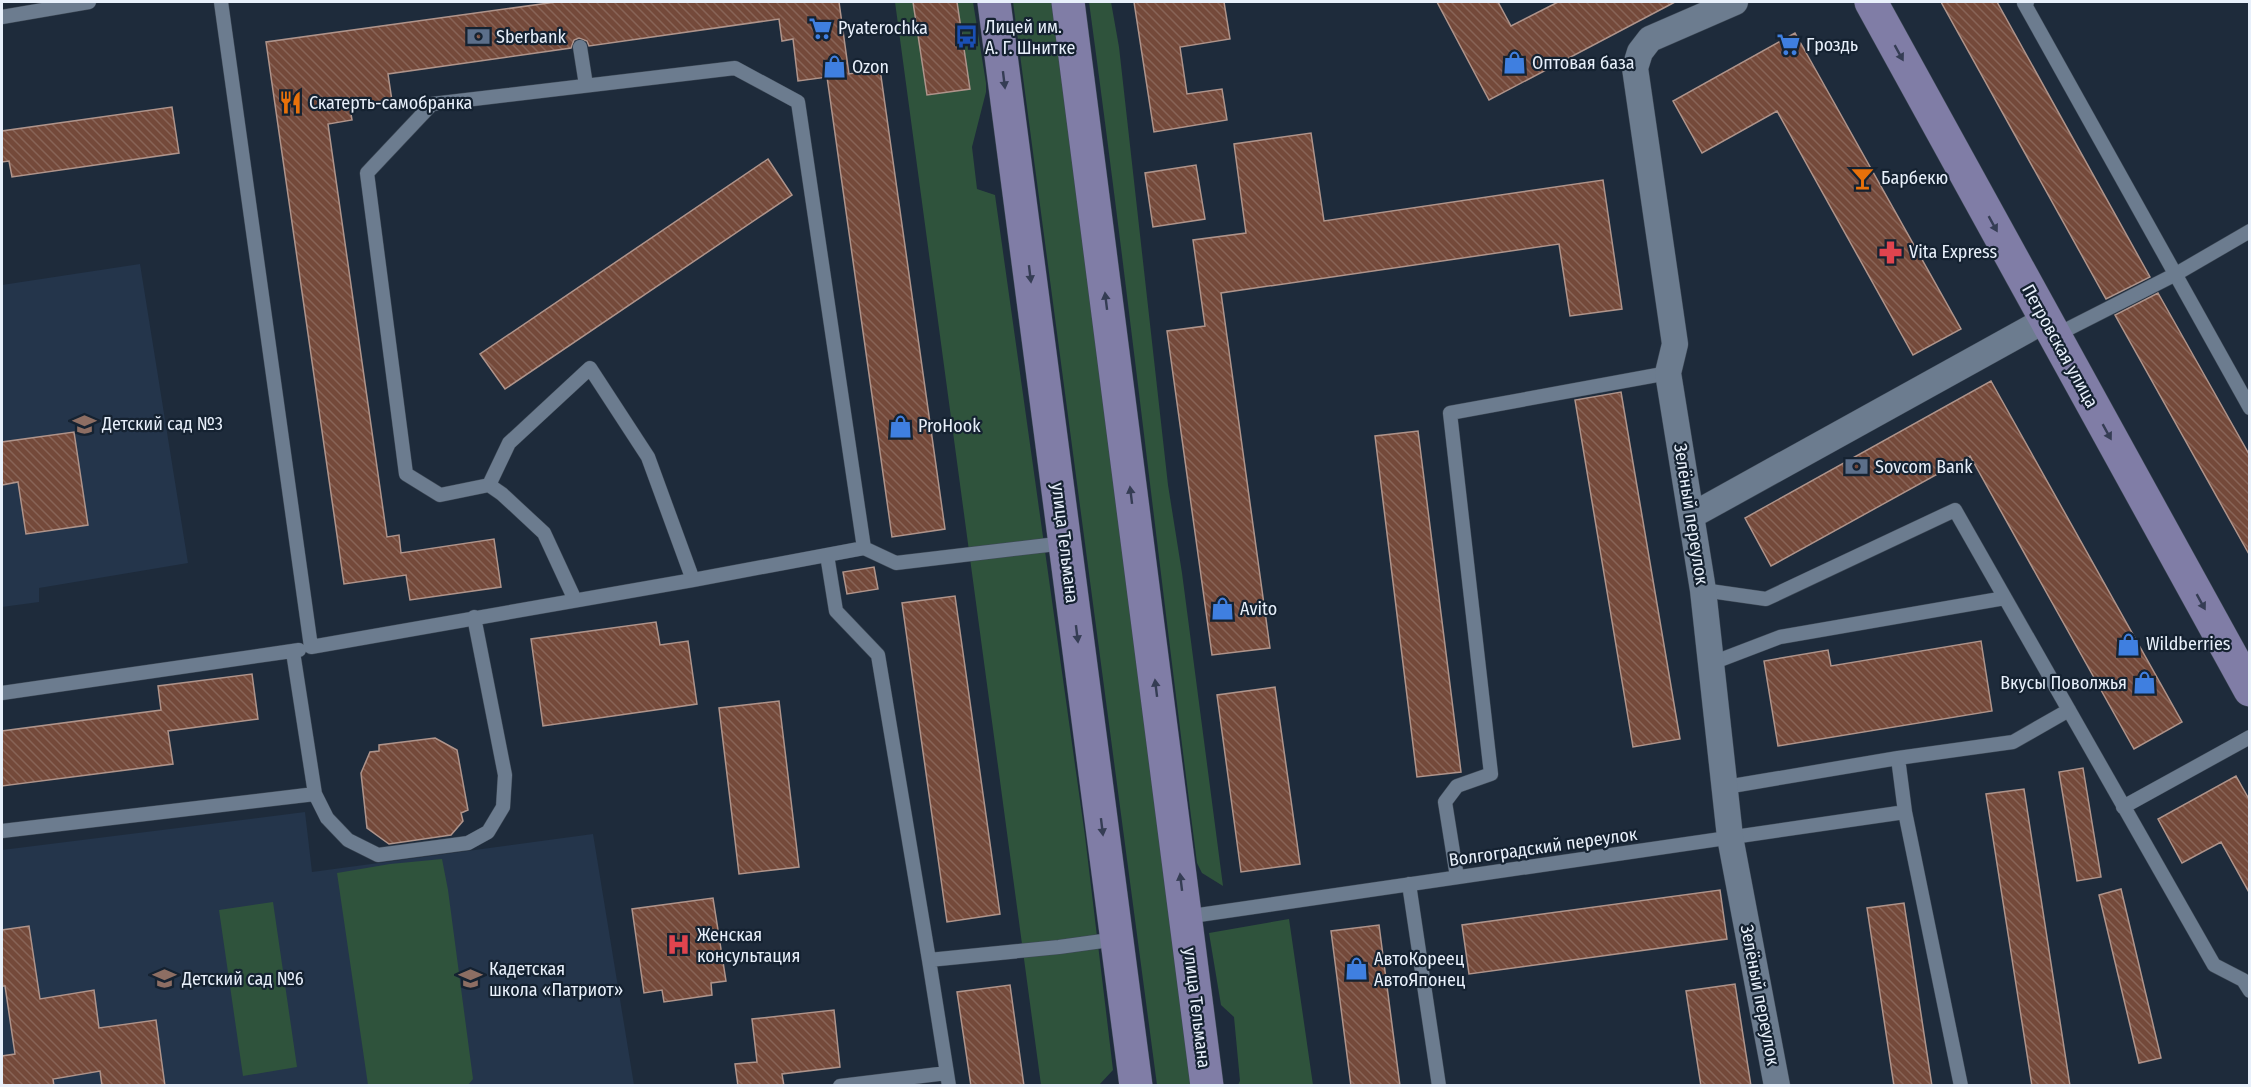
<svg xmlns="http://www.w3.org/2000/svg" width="2251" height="1087" font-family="'Fira Sans Condensed',sans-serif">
  <defs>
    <pattern id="building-back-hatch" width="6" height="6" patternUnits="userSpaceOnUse" patternTransform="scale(1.5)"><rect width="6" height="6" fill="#74493a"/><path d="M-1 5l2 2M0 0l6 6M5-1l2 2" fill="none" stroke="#886457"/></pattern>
  </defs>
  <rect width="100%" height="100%" fill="#1e2b3b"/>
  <path fill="#24354b" d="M140,264L188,563L39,588V602L2,607V285Z
    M305,812L312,872L593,834L634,1085H2V850Z"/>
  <path fill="#2f533c" d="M895,2H973L986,83V92L972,147L977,189L995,195L1085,836L1113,1070L1099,1085H1041Z
    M1013,2H1055L1192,1085H1157Z
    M1089,2H1111L1119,47L1168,485L1182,573L1223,886L1202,873L1197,863C1160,576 1128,288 1089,2Z
    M442,859L448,890L473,1079L468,1085H368L337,873L390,864Z
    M273,902L297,1067L243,1076L219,910Z
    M1289,919L1313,1085H1238L1240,1081L1234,1017L1221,1005L1209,933Z"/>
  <path fill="url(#building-back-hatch)" stroke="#af948b" stroke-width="1.5" d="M556,2H839L849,74L880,69L945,529L892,537L827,77L798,81L793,39L782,41L779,19L589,46L587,41L579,38L574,40L571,48L388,74L392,101L350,108L352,120L328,124L387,537L399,535L401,553L494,539L501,587L410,600L406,575L344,584L266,42Z
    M913,2H957L970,89L927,95Z
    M1134,2H1224L1230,39L1180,47L1187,94L1222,89L1227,120L1154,132Z
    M1437,2H1498L1511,26L1558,2H1675L1489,100Z
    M1941,2H1997L2150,277L2106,299Z
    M1795,33L1961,329L1913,355L1777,111L1702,153L1673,101Z
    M172,107L179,153L12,177L9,161L2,162V131Z
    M1311,133L1324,221L1603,180L1622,309L1570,316L1559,244L1221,293L1270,648L1212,655L1167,331L1205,326L1193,240L1246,233L1234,144Z
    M768,159L792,195L505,389L480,354Z
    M1196,165L1205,219L1153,227L1145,173Z
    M2158,293L2250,456V556L2115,315Z
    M1991,381L2182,722L2134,749L1970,456L1771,566L1745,518Z
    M1621,392L1680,739L1633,747L1575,400Z
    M1418,431L1461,772L1417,777L1375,436Z
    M74,432L88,525L26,534L18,482L2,485V442Z
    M874,567L878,589L847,594L843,572Z
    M955,596L1000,914L947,922L902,603Z
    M656,622L660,645L688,641L697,704L543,726L531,639Z
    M1981,641L1992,711L1778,746L1764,661L1828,650L1831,666Z
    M252,674L258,719L168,731L173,764L2,786V731L161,710L158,686Z
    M1275,687L1300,864L1241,872L1217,695Z
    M779,701L799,867L739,874L719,708Z
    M435,738L457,750L468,810L461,813L463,821L451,835L389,844L367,828L361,773L370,752L379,751V745Z
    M2083,768L2101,877L2077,881L2059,772Z
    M2236,776L2250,801V894L2221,842L2182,863L2158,819Z
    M2024,789L2070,1086H2032L1986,794Z
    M2121,889L2161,1058L2139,1063L2099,895Z
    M1720,890L1727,939L1469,974L1462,925Z
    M713,898L726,981L711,983L712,995L664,1002L662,990L644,993L632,909Z
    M1904,903L1932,1086H1894L1867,908Z
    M1379,925L1400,1086H1351L1331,931Z
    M29,926L40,999L94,990L99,1028L156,1020L165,1086H102L100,1071L53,1079L54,1086H2V1056L15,1054L5,986H2V930Z
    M1735,984L1751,1086H1701L1686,991Z
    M1010,985L1024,1086H971L957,992Z
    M834,1010L840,1067L782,1074L784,1086H738L735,1064L757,1062L752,1019Z"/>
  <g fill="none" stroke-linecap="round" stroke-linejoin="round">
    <defs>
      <path id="service" d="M221,2L311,647L693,580L864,548L896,563L1065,543
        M2027,2L2024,3L2250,408
        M2,17L89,2
        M580,47L586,85
        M2054,336L2176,274L2250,231
        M489,485L502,494L544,533L575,600
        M827,555L836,611L878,655L929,960
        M693,580L648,457L590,368L509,443L489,485L440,495L406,474L367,173L432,104L735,68L798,102L864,548
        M1703,590L1766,599L1955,510L2214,965L2243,980L2250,991
        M1712,663L1780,637L2005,598
        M2,693L299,650
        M1898,758L1905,812L1961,1086
        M1726,787L1898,758L2013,742L2069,710
        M315,794L327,818L348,840L378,855L468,843L488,832L503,807L505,775L474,617
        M2123,807L2250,737
        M2,831L315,794L293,652
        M1457,877L1445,802L1457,786L1491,774L1450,413L1668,373
        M1409,884L1439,1086
        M1185,917L1905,812
        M840,1086L947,1073
        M949,1086L929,960L1059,947L1117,939"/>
      <path id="minor" d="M1735,2L1650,39L1640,52L1635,68L1675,344L1668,373L1703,590L1730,837L1777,1086
        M1691,516L2045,320"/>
      <path id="secondary" d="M994,2L1136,1086
        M1068,2L1207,1086
        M1871,2L2250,690"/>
    </defs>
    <use href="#service" stroke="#3e4956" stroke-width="15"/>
    <use href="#minor" stroke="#3e4956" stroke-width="27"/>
    <use href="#secondary" stroke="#3e4956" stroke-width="34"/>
    <use href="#service" stroke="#6c7c8f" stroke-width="14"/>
    <use href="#minor" stroke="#6c7c8f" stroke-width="26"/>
    <use href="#secondary" stroke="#807da6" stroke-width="33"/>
  </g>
  <defs><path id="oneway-solid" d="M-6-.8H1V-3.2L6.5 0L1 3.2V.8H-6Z" transform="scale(1.5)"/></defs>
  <g fill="#353d54">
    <use href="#oneway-solid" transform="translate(1899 53) rotate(61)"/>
    <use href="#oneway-solid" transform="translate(1004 80) rotate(83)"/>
    <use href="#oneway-solid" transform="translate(1993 224) rotate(61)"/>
    <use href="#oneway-solid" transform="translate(1030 274) rotate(83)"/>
    <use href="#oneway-solid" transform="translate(1106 301) rotate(-97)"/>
    <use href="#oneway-solid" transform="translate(2107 432) rotate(61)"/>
    <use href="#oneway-solid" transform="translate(1131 495) rotate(-97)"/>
    <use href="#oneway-solid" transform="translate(2201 602) rotate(61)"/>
    <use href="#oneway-solid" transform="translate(1077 634) rotate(83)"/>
    <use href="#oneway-solid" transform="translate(1156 688) rotate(-97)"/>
    <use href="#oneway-solid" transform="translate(1102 827) rotate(83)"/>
    <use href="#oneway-solid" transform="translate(1181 882) rotate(-97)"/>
  </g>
  <defs>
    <symbol id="supermarket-bare" viewBox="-9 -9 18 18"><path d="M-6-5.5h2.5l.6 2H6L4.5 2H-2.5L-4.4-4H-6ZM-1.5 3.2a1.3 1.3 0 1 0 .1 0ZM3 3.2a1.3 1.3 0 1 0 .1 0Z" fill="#3f7fe0" stroke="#152231" stroke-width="2.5" paint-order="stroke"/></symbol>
    <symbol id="bank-bare" viewBox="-9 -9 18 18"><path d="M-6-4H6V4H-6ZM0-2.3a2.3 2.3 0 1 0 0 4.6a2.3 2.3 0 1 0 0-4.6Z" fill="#5c6f8a" stroke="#152231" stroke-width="2.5" paint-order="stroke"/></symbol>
    <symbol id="bus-bare" viewBox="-9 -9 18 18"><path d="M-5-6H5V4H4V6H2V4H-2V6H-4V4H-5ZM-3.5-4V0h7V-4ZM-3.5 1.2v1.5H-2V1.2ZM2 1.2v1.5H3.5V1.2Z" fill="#1a4fb4" stroke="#152231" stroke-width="2.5" paint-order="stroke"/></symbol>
    <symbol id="shop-bare" viewBox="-9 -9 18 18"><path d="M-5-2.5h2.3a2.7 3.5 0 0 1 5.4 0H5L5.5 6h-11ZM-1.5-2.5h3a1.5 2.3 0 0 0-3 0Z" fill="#3f7fe0" stroke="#152231" stroke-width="2.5" paint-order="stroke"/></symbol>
    <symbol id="restaurant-bare" viewBox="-9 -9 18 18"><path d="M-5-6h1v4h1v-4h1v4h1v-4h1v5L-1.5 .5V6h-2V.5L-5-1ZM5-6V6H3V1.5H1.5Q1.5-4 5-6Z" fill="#e8710a" stroke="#152231" stroke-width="2.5" paint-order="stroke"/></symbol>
    <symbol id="bar-bare" viewBox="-9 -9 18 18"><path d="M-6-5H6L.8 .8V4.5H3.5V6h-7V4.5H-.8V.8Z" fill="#e8710a" stroke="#152231" stroke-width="2.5" paint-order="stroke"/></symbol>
    <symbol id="pharmacy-bare" viewBox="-9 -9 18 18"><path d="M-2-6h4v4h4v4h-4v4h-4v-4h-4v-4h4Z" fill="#e0444e" stroke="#152231" stroke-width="2.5" paint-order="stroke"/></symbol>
    <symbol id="school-bare" viewBox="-9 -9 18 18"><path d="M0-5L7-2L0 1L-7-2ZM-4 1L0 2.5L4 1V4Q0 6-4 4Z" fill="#8d6e63" stroke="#152231" stroke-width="2.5" paint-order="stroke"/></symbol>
    <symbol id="hospital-bare" viewBox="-9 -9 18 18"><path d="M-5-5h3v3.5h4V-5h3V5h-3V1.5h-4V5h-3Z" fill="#e0444e" stroke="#152231" stroke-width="2.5" paint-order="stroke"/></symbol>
  </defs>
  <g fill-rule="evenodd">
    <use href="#supermarket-bare" x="804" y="12" width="33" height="33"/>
    <use href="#bank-bare" x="462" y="20" width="33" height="33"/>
    <use href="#bus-bare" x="950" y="20" width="33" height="33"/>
    <use href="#supermarket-bare" x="1772" y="28" width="33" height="33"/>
    <use href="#shop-bare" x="1498" y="46" width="33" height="33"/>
    <use href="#shop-bare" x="818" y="50" width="33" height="33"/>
    <use href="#restaurant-bare" x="274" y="86" width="33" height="33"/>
    <use href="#bar-bare" x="1846" y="162" width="33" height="33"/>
    <use href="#pharmacy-bare" x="1874" y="236" width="33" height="33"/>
    <use href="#school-bare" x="68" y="408" width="33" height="33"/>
    <use href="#shop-bare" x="884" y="410" width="33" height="33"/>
    <use href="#bank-bare" x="1840" y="450" width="33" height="33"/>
    <use href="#shop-bare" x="1206" y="592" width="33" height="33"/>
    <use href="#shop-bare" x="2112" y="628" width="33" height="33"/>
    <use href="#shop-bare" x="2128" y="666" width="33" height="33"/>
    <use href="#hospital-bare" x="662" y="928" width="33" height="33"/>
    <use href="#shop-bare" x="1340" y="952" width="33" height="33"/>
    <use href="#school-bare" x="148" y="962" width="33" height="33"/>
    <use href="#school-bare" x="454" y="962" width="33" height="33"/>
  </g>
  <g text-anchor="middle" stroke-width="4.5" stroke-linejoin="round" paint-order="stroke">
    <g font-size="18" fill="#e8f0fb" stroke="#152231" text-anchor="start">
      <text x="985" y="33">Лицей им.<tspan x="985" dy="21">А. Г. Шнитке</tspan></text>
      <text x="838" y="34">Pyaterochka</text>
      <text x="496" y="43">Sberbank</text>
      <text x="1806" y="51">Гроздь</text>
      <text x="1532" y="69">Оптовая база</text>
      <text x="852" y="73">Ozon</text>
      <text x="309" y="109">Скатерть-самобранка</text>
      <text x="1881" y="184">Барбекю</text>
      <text x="1909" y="258">Vita Express</text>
      <text x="102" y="430">Детский сад №3</text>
      <text x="918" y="432">ProHook</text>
      <text x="1875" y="473">Sovcom Bank</text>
      <text x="1240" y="615">Avito</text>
      <text x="2146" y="650">Wildberries</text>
      <text x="2127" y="689" text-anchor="end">Вкусы Поволжья</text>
      <text x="697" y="941">Женская<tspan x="697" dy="21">консультация</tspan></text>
      <text x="1374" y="965">АвтоКореец<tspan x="1374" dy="21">АвтоЯпонец</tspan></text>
      <text x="489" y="975">Кадетская<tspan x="489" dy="21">школа «Патриот»</tspan></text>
      <text x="182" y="985">Детский сад №6</text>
    </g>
    <g font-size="18" fill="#e8f0fb" stroke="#152231">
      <text transform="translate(2060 346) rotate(61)" y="6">Петровская улица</text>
      <text transform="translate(1691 514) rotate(81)" y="6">Зелёный переулок</text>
      <text transform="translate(1065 543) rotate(83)" y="6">улица Тельмана</text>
      <text transform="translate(1543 847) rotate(-8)" y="6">Волгоградский переулок</text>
      <text transform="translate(1760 995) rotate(79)" y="6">Зелёный переулок</text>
      <text transform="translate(1197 1008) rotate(83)" y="6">улица Тельмана</text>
    </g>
  </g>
  <rect width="2251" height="1087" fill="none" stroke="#e8f0fb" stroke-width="6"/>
</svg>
